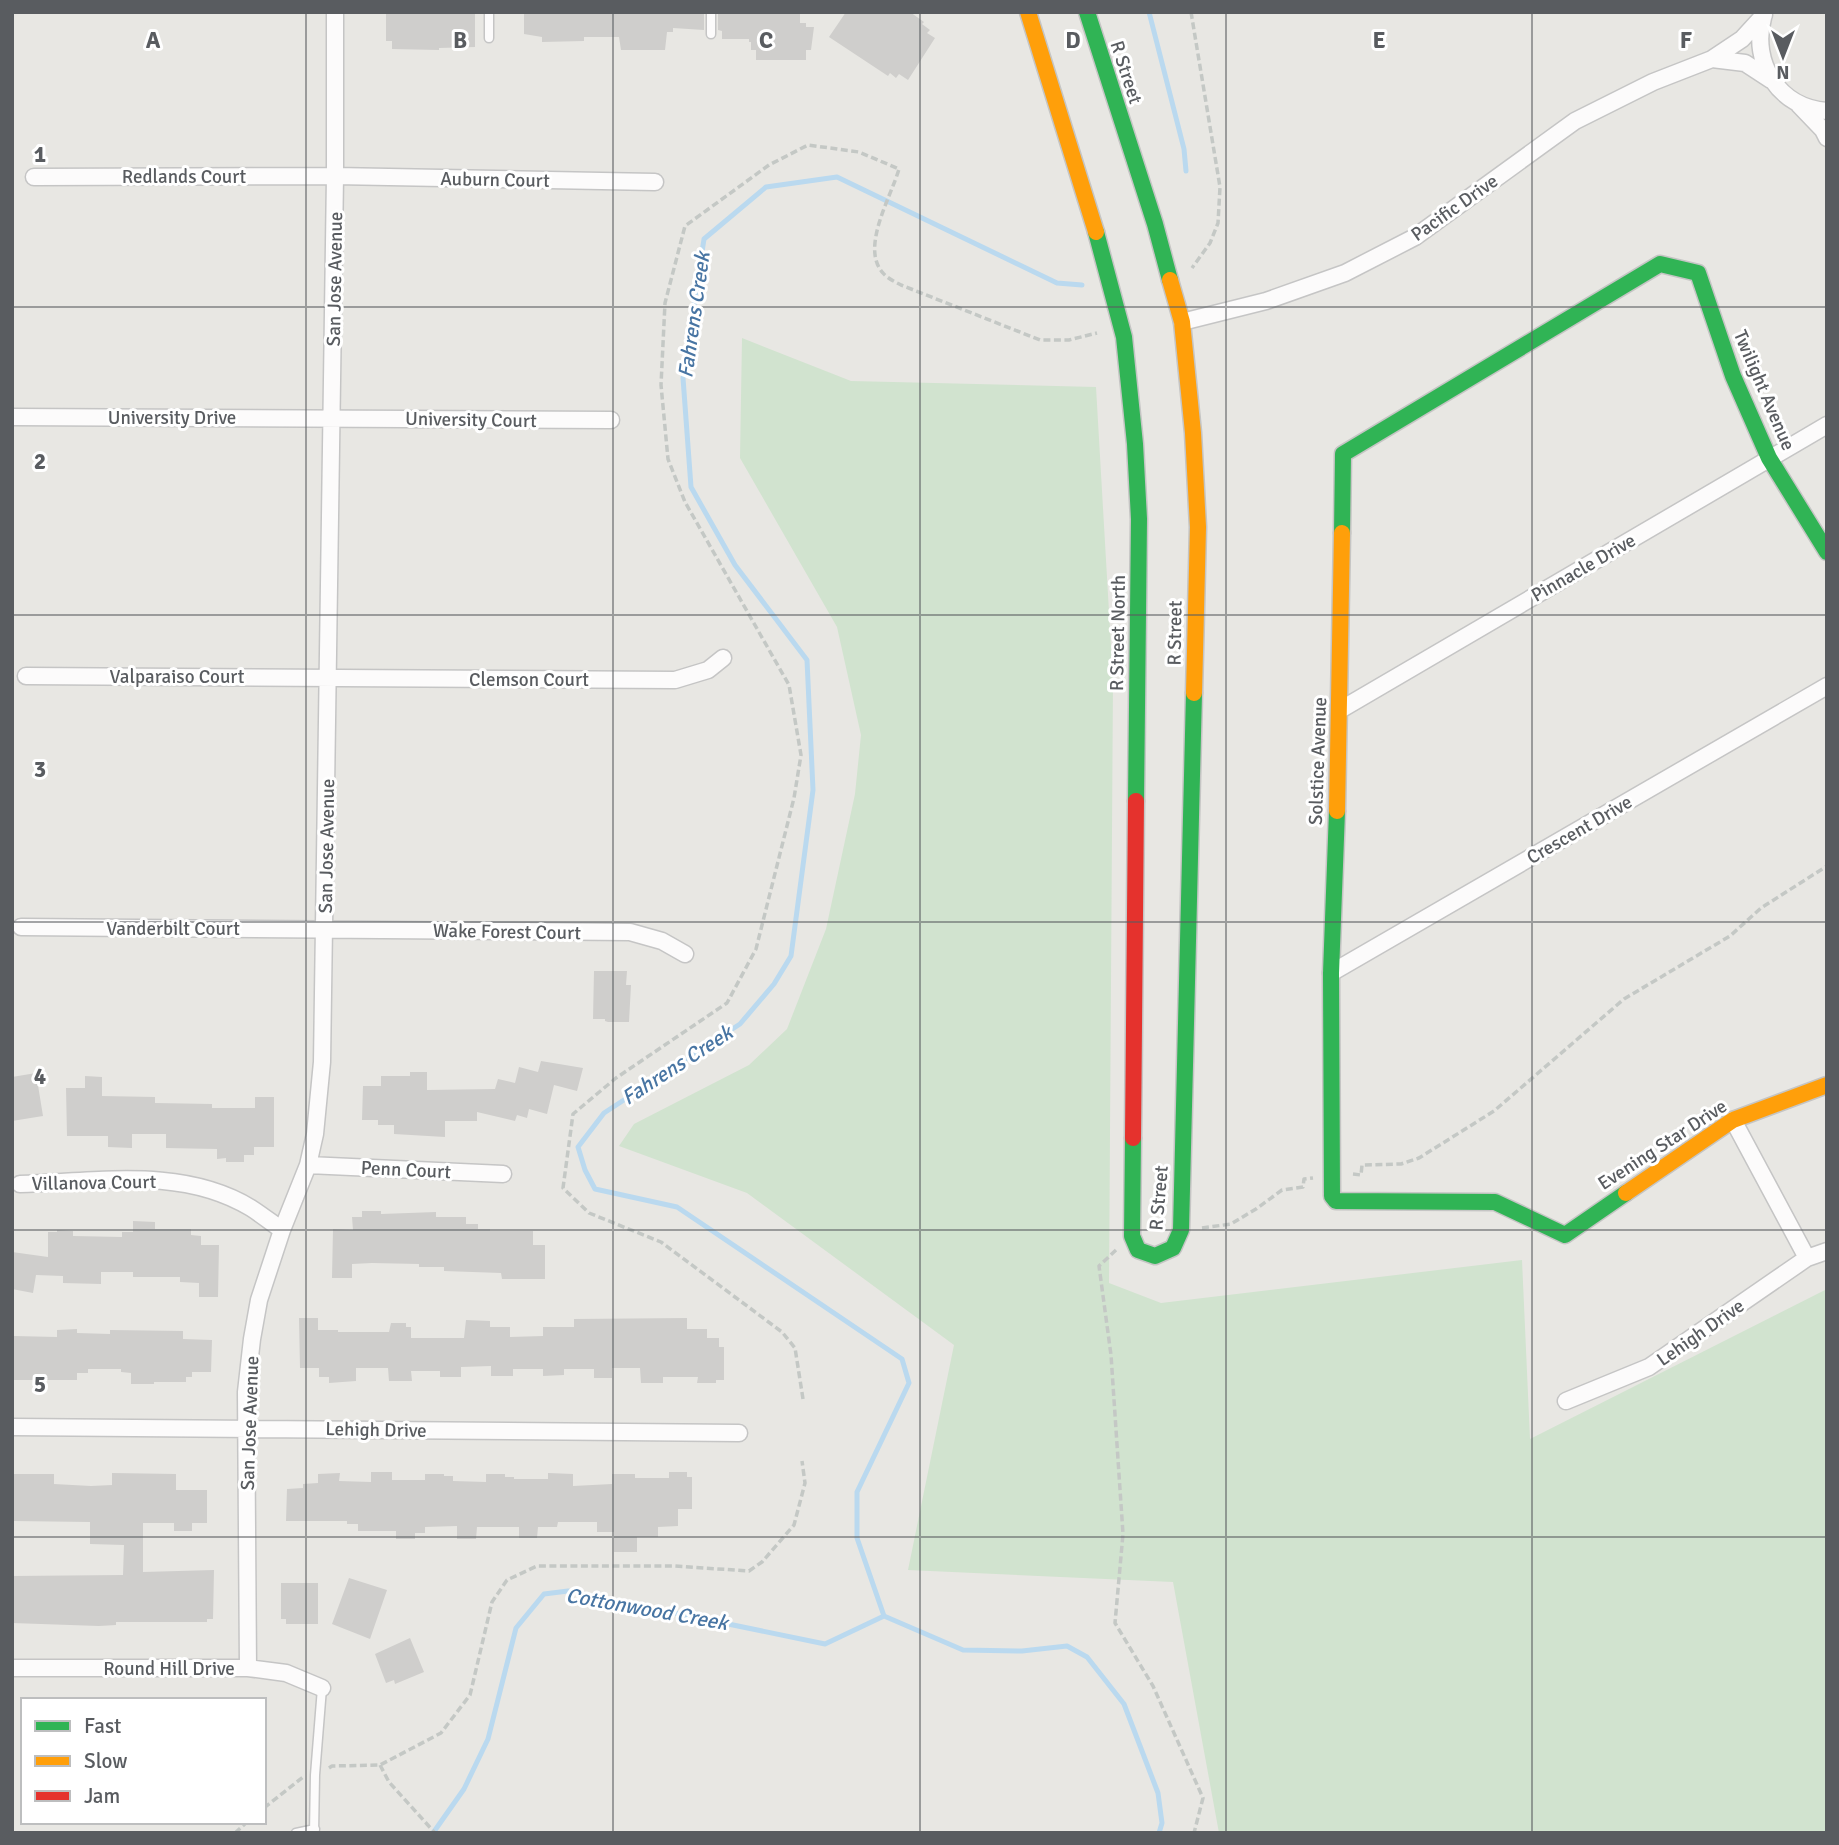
<svg xmlns="http://www.w3.org/2000/svg" width="1839" height="1845" font-family="Signika,sans-serif">
  <rect width="100%" height="100%" fill="#e8e7e3"/>
  <path fill="#d1e3cf" d="M742,338L851,381L1096,387L1113,681L1109,1283L1161,1303L1522,1260L1530,1439L1827,1289V1833H1219L1173,1582L908,1570L954,1345L747,1193L619,1146L634,1124L749,1065L787,1029L826,929L855,794L861,735L837,627L740,458Z"/>
  <g fill="none" stroke-linecap="round" stroke-linejoin="round">
    <path stroke="#bad9ef" stroke-width="5" d="M1149,12L1184,149L1186,171
      M1082,285L1057,283L837,177L766,187L704,239L683,378L691,487L735,565L807,660L813,790L791,956L774,984L740,1024L604,1113L578,1147L585,1170L595,1189L677,1207L902,1359L909,1383L857,1492V1538L884,1616L963,1650L1022,1651L1067,1646L1087,1657L1124,1704L1158,1793L1162,1823L1159,1833
      M433,1833L464,1789L488,1739L516,1628L544,1594L568,1591L825,1644L884,1616"/>
  </g>
  <path fill="#cfcecc" d="M386,12H475V47L439,48V50L392,49V41H386Z
    M524,12H704V30L673,28V32H667L665,50H621L619,37H584V41L542,42V37L524,34Z
    M718,12H800V23H806V27H814L811,50H806V60H756V50H751V42H749V39H722V31L718,30Z
    M846,12H910L924,22L922,24L930,30L927,33L935,38L908,80L899,74L896,78L890,73L888,76L829,37Z
    M594,971H627L626,985H631L629,1022H608L605,1021V1019H593Z
    M541,1061L583,1068L577,1091L554,1085L547,1114L529,1109L527,1118L517,1115L515,1121L477,1112V1121H445V1137L394,1134V1125H378V1120H362L363,1086H381V1076H410V1072H427V1090L495,1089L498,1079L515,1083L519,1067L538,1072Z
    M36,1073L43,1116L12,1121V1077Z
    M85,1076L102,1077V1096L155,1097V1103L212,1104V1108H255V1097H274V1147H254V1155H244V1162H226V1158L217,1159V1149L166,1148V1134H132V1148L108,1147V1136H67L66,1088H85Z
    M362,1211H381V1214L436,1212V1217H466V1224H478V1229H490V1231H533V1245H545V1279H502L501,1273L444,1271V1267H419V1264L372,1263L352,1264V1278H332L333,1229L353,1230L352,1217H362Z
    M133,1221L155,1222V1229H191V1235L201,1236V1245H219L218,1297H199V1283L180,1282V1277H133V1272H101V1284L63,1283V1276L36,1275L33,1293L12,1289V1252L48,1257V1232H57V1230L73,1231V1236L122,1237V1232H133Z
    M299,1318H318V1330H338V1332H389L391,1323H406V1327H411V1338H464L466,1320L490,1321V1327H510V1337L543,1336V1327H574V1319L687,1318V1329H707V1338H719V1347H724V1380H716V1383H697L698,1377H663V1383H641L640,1368H612V1378H594V1369H564V1375L543,1376V1369H513V1376H491V1366L461,1367V1377H440V1371H411L412,1381H389L388,1368H356V1381L329,1383V1377H319V1368H300Z
    M77,1329V1333L110,1334V1330L183,1331V1339L212,1340L211,1372H192V1377H186V1382H154V1384H131V1373L121,1372V1369H88V1373H77V1380H12L14,1336L57,1337V1330Z
    M371,1472H392V1480H425V1474H444V1476H453V1481L486,1482V1474H505V1477H514V1479H548V1473L573,1474V1486L612,1484V1474H635V1478H669V1472H687V1477H692V1509H678V1526L658,1527V1537H637V1552H614V1532H597V1522H558L557,1527H538L537,1538H519V1527H477L476,1539H457V1526L425,1527V1533H415V1539H396V1531H358V1524H347V1521H286L287,1489L303,1488V1484L318,1483V1474L340,1473L339,1481L371,1482Z
    M112,1473L176,1474V1490H207V1523H192V1531H174V1523H143V1572L214,1570L213,1619H207V1622H116V1625L99,1626L12,1623V1576L123,1575L124,1545L90,1544V1522L12,1521V1474H54V1484L91,1486L112,1485Z
    M349,1578L387,1590L370,1639L332,1624Z
    M281,1583H318V1624H286V1619H281Z
    M410,1638L424,1672L395,1684L394,1680L386,1683L375,1654Z"/>
  <g fill="none" stroke-linecap="round" stroke-linejoin="round">
    <defs>
      <path id="lane" d="M489,12V38
        M711,34V12
        M296,1833L315,1829
        M314,1833L315,1775L322,1688"/>
      <path id="street" d="M1763,18C1751,63 1779,108 1827,111
        M1712,59L1745,63L1771,80
        M1799,105L1823,130L1827,138
        M34,177L335,176L655,182
        M1182,322L1266,301L1345,273L1415,237L1575,121L1653,82L1712,59L1742,39L1764,15
        M12,417L611,420
        M26,676L675,680L708,670L723,658
        M1340,710L1827,425
        M21,927L630,932L662,941L685,954
        M1331,973L1827,686
        M1733,1120L1807,1258
        M308,1165L503,1174
        M20,1184C97,1182 182,1166 251,1208C262,1215 272,1223 282,1230
        M1566,1401L1649,1367L1807,1258L1827,1251
        M12,1427L739,1433
        M12,1668H248L286,1673L322,1688
        M248,1668L246,1392L252,1339L259,1300L282,1230L308,1165L315,1134L322,1062L335,176V12"/>
      <path id="fast" d="M1087,12L1155,224L1170,280
        M1096,232L1124,337L1135,444L1139,519L1136,801
        M1342,533L1343,454L1660,264L1698,273L1733,376L1769,458L1827,552
        M1337,811L1331,973L1332,1196L1336,1201L1495,1202L1565,1235L1626,1193
        M1133,1138L1132,1236L1138,1250L1155,1256L1173,1248L1181,1230L1194,693"/>
      <path id="slow" d="M1028,12L1096,232
        M1170,280L1182,322L1193,433L1198,527L1194,693
        M1337,811L1342,533
        M1626,1193L1733,1120L1827,1085"/>
      <path id="jam" d="M1133,1138L1136,801"/>
    </defs>
    <use href="#lane" stroke="#c5c5c5" stroke-width="11"/>
    <use href="#street" stroke="#c5c5c5" stroke-width="19"/>
    <use href="#fast" stroke="#c5c5c4" stroke-width="19"/>
    <use href="#slow" stroke="#c5c5c4" stroke-width="19"/>
    <use href="#jam" stroke="#c5c5c4" stroke-width="19"/>
    <path stroke="#c4c8c5" stroke-width="3.5" stroke-dasharray="7 3.5" stroke-linecap="butt" d="M1191,12L1220,187L1218,223L1210,243L1192,268
      M1353,1174L1361,1175L1362,1165L1401,1164L1419,1158L1494,1111L1624,999L1730,936L1761,908L1827,866
      M1202,1228L1231,1224L1256,1209L1282,1190L1303,1187L1304,1179L1313,1178
      M1116,1250L1099,1266L1111,1355L1123,1534L1115,1623L1153,1686L1203,1798L1194,1833
      M803,1399L795,1348L782,1332L661,1242L589,1213L563,1188L573,1114L616,1078L727,1003L756,949L794,798L801,755L789,685L685,502L668,459L661,385L665,303L685,226L769,165L808,145L859,152L899,169C891,197 860,248 883,273C887,278 895,282 901,285L1040,340H1069L1097,333
      M380,1765L389,1782L435,1833
      M329,1768L332,1766L380,1765L441,1733L470,1695L492,1602L507,1580L537,1566H674L749,1571L762,1562L794,1525L805,1483L802,1461
      M264,1808L303,1777
      M235,1833L247,1822"/>
    <use href="#lane" stroke="#fcfbfb" stroke-width="8"/>
    <use href="#street" stroke="#fcfbfb" stroke-width="16"/>
    <use href="#fast" stroke="#30b455" stroke-width="16"/>
    <use href="#slow" stroke="#ff9f0a" stroke-width="16"/>
    <use href="#jam" stroke="#e5322d" stroke-width="16"/>
  </g>
  <path fill="none" stroke="#595c60" stroke-width="2" stroke-opacity="0.55" d="M306,12V1833M613,12V1833M920,12V1833M1226,12V1833M1532,12V1833M12,307H1827M12,615H1827M12,922H1827M12,1230H1827M12,1537H1827"/>
  <g text-anchor="middle" stroke-width="6" stroke-linejoin="round" paint-order="stroke">
    <g font-size="19" fill="#595c60" stroke="#fff">
      <text transform="translate(1127 72) rotate(72)" y="7">R Street</text>
      <text x="184" y="183">Redlands Court</text>
      <text transform="translate(495 179) rotate(1)" y="7">Auburn Court</text>
      <text transform="translate(1454 207) rotate(-35)" y="7">Pacific Drive</text>
      <text transform="translate(334 279) rotate(-89)" y="7">San Jose Avenue</text>
      <text transform="translate(1765 390) rotate(67)" y="7">Twilight Avenue</text>
      <text x="172" y="424">University Drive</text>
      <text transform="translate(471 419) rotate(1)" y="7">University Court</text>
      <text transform="translate(1583 567) rotate(-30)" y="7">Pinnacle Drive</text>
      <text transform="translate(1117 633) rotate(-89)" y="7">R Street North</text>
      <text transform="translate(1174 633) rotate(-89)" y="7">R Street</text>
      <text x="177" y="683">Valparaiso Court</text>
      <text x="529" y="686">Clemson Court</text>
      <text transform="translate(1317 761) rotate(-88)" y="7">Solstice Avenue</text>
      <text transform="translate(1579 829) rotate(-30)" y="7">Crescent Drive</text>
      <text transform="translate(326 846) rotate(-89)" y="7">San Jose Avenue</text>
      <text x="173" y="935">Vanderbilt Court</text>
      <text transform="translate(507 931) rotate(1)" y="7">Wake Forest Court</text>
      <text transform="translate(1662 1144) rotate(-33)" y="7">Evening Star Drive</text>
      <text transform="translate(406 1169) rotate(3)" y="7">Penn Court</text>
      <text transform="translate(94 1182) rotate(-1)" y="7">Villanova Court</text>
      <text transform="translate(1158 1198) rotate(-85)" y="7">R Street</text>
      <text transform="translate(1700 1332) rotate(-35)" y="7">Lehigh Drive</text>
      <text transform="translate(249 1423) rotate(-88)" y="7">San Jose Avenue</text>
      <text transform="translate(376 1429) rotate(1)" y="7">Lehigh Drive</text>
      <text x="169" y="1675">Round Hill Drive</text>
    </g>
    <g font-size="21" font-style="italic" fill="#4875a3" stroke="#fff">
      <text transform="translate(694 315) rotate(-82)" y="7">Fahrens Creek</text>
      <text transform="translate(677 1065) rotate(-33)" y="7">Fahrens Creek</text>
      <text transform="translate(647 1609) rotate(10)" y="7">Cottonwood Creek</text>
    </g>
  </g>
  <g font-size="23" text-anchor="middle" font-weight="bold" fill="#595c60" stroke="#fff" stroke-width="6" stroke-linejoin="round" paint-order="stroke">
    <text x="153" y="48">A</text>
    <text x="460" y="48">B</text>
    <text x="766" y="48">C</text>
    <text x="1073" y="48">D</text>
    <text x="1379" y="48">E</text>
    <text x="1686" y="48">F</text>
    <text x="40" y="162">1</text>
    <text x="40" y="469">2</text>
    <text x="40" y="777">3</text>
    <text x="40" y="1084">4</text>
    <text x="40" y="1392">5</text>
  </g>
  <rect width="1839" height="1845" fill="none" stroke="#595c60" stroke-width="28"/>
  <rect x="21" y="1698" width="245" height="126" fill="#ffffff" stroke="#bdbebf" stroke-width="2"/>
  <rect x="35" y="1721" width="35" height="10" fill="#30b455" stroke="#bdbebf" stroke-width="2"/>
  <text x="84" y="1733" font-size="21" fill="#595c60">Fast</text>
  <rect x="35" y="1756" width="35" height="10" fill="#ff9f0a" stroke="#bdbebf" stroke-width="2"/>
  <text x="84" y="1768" font-size="21" fill="#595c60">Slow</text>
  <rect x="35" y="1791" width="35" height="10" fill="#e5322d" stroke="#bdbebf" stroke-width="2"/>
  <text x="84" y="1803" font-size="21" fill="#595c60">Jam</text>
  <g transform="translate(1783 56) rotate(180)" stroke="#ffffff" stroke-width="5" paint-order="stroke">
  <path d="M0-5L12 26L0 18L-12 26Z" fill="#595c60"/>
  <text y="-10" font-size="19" font-weight="bold" text-anchor="middle" fill="#595c60">N</text>
  </g>
</svg>
